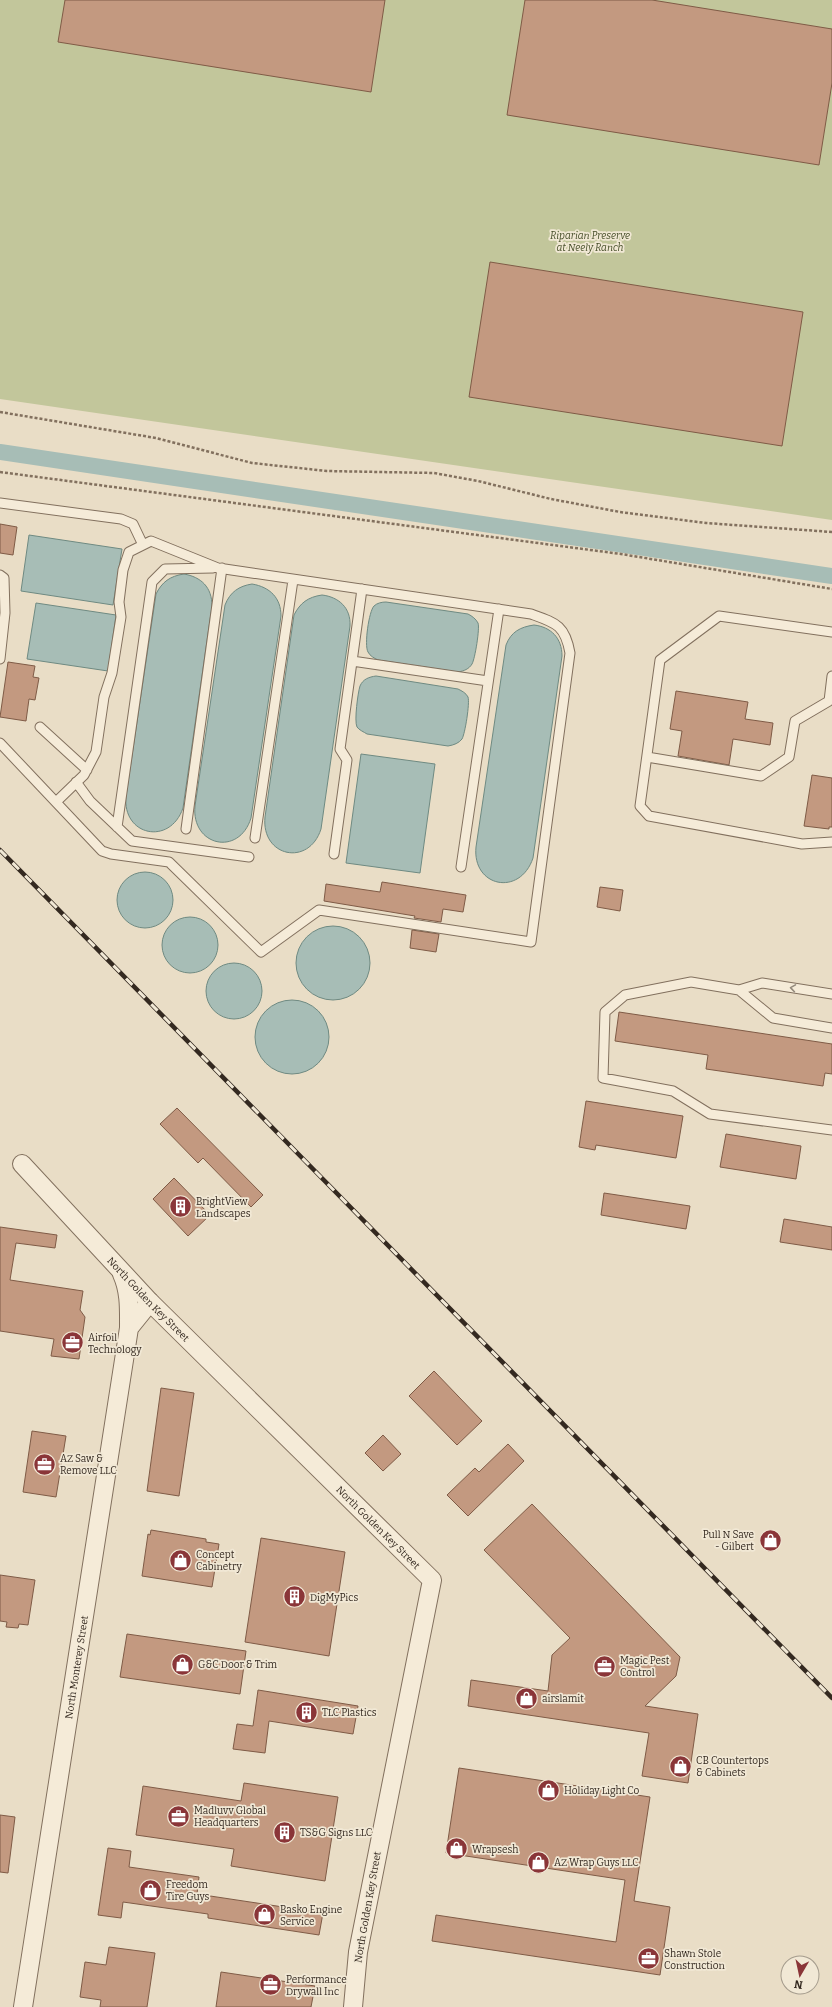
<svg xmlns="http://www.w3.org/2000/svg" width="832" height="2007" font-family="Bitter,serif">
  <rect width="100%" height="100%" fill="#e9ddc6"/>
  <path fill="#c2c69b" d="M0,0H832V520L0,399Z"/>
  <path fill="#a7bdb6" stroke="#6f8a82" d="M29,535L122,549L113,605L21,591Z
    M184,574C201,577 212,587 212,606L183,808C170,846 122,836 126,796L156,594C162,582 170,576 184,574Z
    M252,584C270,587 281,598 281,616L251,818C239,857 191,846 195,806L225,605C230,592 239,586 252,584Z
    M322,595C339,597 351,608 350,626L321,829C309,867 261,857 265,817L294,615C300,603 308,597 322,595Z
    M386,602L468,614C472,616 476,619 478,623C480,628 475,659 472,664C469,669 464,671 458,672L378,660C374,658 370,656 368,652C364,645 369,611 374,606C377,603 382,602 386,602Z
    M36,603L116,615L108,671L27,659Z
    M534,625C551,627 562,638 562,656L533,858C520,897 472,887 476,847L506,645C511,632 520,627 534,625Z
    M376,676L458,689C462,691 466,693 468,697C470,703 465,734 462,739C459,743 454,745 448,746L367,734C364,732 359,730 357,727C354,721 358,692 360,686C363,679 369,677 376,676Z
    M361,754L435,764L420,873L346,863Z
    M117 900a28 28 0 1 1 56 0a28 28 0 1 1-56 0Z
    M162 945a28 28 0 1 1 56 0a28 28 0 1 1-56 0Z
    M296 963a37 37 0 1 1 74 0a37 37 0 1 1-74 0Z
    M206 991a28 28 0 1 1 56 0a28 28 0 1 1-56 0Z
    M255 1037a37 37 0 1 1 74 0a37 37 0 1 1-74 0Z"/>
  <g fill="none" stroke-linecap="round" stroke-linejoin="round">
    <path stroke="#a7bdb6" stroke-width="16" d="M0,452L832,576"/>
  </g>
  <path fill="#c39980" stroke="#7f5b46" d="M65,0H385L371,92L58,42Z
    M525,0H652L832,29V83L819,165L507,115Z
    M490,262L803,312L782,446L469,397Z
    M0,524L17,527L13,555L0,553Z
    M8,662L35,666L33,677L39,678L35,700L29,699L26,721L0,717Z
    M676,691L748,702L745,719L773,723L770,745L733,739L729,765L678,756L682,731L670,729Z
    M812,775L832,778V827H829V829L804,826Z
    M382,882L466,895L463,912L443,909L441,922L414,918L415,916L324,901L326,884L380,892Z
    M600,887L623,890L620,911L597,907Z
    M412,930L439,934L436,952L410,948Z
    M619,1012L832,1044V1074L825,1073L823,1086L706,1069L708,1055L615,1041Z
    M586,1101L683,1116L676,1158L596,1145L595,1150L579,1147Z
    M177,1108L263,1195L251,1207L203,1158L198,1163L160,1124Z
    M726,1134L801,1146L796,1179L720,1167Z
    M174,1178L210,1215L188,1236L153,1199Z
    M604,1193L690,1206L686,1229L601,1215Z
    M784,1219L832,1227V1250L780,1242Z
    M0,1227L57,1235L55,1248L16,1243L10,1280L83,1291L80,1310L85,1317L79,1359L51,1356L54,1339L0,1331Z
    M434,1371L482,1421L457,1445L409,1396Z
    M161,1388L194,1393L179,1496L147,1491Z
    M32,1431L66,1436L56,1497L23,1492Z
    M383,1435L401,1454L383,1471L365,1453Z
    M508,1444L524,1461L468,1516L447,1495L475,1468L479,1472Z
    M532,1504L680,1657L676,1676L645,1706L698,1714L688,1783L642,1776L649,1733L468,1706L471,1680L548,1691L552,1655L570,1638L484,1550Z
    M151,1530L206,1539V1542L219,1544L212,1587L142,1576L148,1534L150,1535Z
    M261,1538L345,1552L329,1656L245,1642Z
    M0,1575L35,1580L28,1625L19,1624L18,1628L6,1627L7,1622L0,1621Z
    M127,1634L246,1651L240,1694L120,1677Z
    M258,1690L358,1706L353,1734L269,1721L265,1753L233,1749L237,1724L253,1726Z
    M459,1768L650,1797L634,1901L670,1907L660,1975L432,1941L436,1915L616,1942L625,1880L446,1853Z
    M244,1783L338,1797L325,1881L231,1866L234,1849L136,1835L143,1786L241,1801Z
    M0,1815L15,1817L8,1873L0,1872Z
    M108,1848L131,1851L129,1867L199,1877L197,1894L323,1913L319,1935L208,1918V1914L123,1902L121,1918L98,1915Z
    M109,1947L155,1953L147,2007H100L101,2000L80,1997L85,1962L106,1965Z
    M221,1972L315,1986L311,2007H216Z"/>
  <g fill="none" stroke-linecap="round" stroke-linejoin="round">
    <defs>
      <path id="service" d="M0,503L121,519L133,524L143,545
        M0,575L4,578L5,613L0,659
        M832,632L719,616L660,660L640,806L649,816L802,844L832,842
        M352,661L488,681
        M40,727L87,770
        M0,743L102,851L111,854L169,862L261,952L319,910L531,942L570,653C565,625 556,623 531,614L218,568L151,541L129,552L123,570L119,602L121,617L112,673L104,697L96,752L84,775L56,802
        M647,757L761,776L789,757L795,721L829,701L832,676
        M76,782L90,801L132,841L249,857
        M117,827L152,582L165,569L213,568
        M186,829L222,568
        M255,838L293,580
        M334,854L347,760L340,749L362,589
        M461,867L499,609
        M739,990L762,983L832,994
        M832,1028L773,1018L739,990L691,982L625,995L605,1012L603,1078L673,1091L710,1114L832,1130"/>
      <g id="minor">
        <path id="s1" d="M22,1164L150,1302L432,1580L358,1952L353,2007"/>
        <path d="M122,1274C130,1292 129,1309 129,1328"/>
        <path id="s2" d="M23,2007L129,1328L150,1302"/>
      </g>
    </defs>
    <use href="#service" stroke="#82705e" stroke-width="11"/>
    <use href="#minor" stroke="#82705e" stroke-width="20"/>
    <path stroke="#82705e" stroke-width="2.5" stroke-dasharray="3 2" stroke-linecap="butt" d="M0,412L156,438L252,463L327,471L434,473L478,481L551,499L620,512L706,523L832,532
      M0,472L621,554L832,589"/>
    <use href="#service" stroke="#f5ebd8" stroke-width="9"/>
    <use href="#minor" stroke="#f5ebd8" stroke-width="18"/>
    <defs>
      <path id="rail" d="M0,850L832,1698"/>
    </defs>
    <use href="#rail" stroke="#342920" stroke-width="4.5"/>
    <use href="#rail" stroke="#f1e8d5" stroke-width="3" stroke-dasharray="9" stroke-linecap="butt"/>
  </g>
  <defs><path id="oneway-chevron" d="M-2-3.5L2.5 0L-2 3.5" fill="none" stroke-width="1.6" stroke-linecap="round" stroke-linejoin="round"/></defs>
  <use stroke="#948a7c" href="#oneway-chevron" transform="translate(793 988) rotate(-171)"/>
  <defs>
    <symbol id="building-disc" viewBox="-11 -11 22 22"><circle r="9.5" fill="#8a3538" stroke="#f1e8d5"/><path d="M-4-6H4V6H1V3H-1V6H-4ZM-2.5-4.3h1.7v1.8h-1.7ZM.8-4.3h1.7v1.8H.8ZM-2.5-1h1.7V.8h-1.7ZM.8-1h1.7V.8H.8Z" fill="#fff"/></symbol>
    <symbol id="office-disc" viewBox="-11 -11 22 22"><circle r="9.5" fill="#8a3538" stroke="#f1e8d5"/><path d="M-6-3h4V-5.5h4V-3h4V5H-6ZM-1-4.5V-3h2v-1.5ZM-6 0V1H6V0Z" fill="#fff"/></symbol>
    <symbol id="shop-disc" viewBox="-11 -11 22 22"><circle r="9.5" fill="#8a3538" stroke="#f1e8d5"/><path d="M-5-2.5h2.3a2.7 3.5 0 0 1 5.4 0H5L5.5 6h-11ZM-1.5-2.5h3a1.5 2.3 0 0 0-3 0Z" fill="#fff"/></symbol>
  </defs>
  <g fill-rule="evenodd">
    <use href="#building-disc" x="168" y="1194" width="25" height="25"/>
    <use href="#office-disc" x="60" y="1330" width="25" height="25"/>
    <use href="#office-disc" x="32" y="1452" width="25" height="25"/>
    <use href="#shop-disc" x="758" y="1528" width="25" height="25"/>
    <use href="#shop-disc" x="168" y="1548" width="25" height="25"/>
    <use href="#building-disc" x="282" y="1584" width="25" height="25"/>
    <use href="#shop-disc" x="170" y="1652" width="25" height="25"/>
    <use href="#office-disc" x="592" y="1654" width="25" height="25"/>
    <use href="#shop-disc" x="514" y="1686" width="25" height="25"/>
    <use href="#building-disc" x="294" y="1700" width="25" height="25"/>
    <use href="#shop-disc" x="668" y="1754" width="25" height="25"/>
    <use href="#shop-disc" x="536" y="1778" width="25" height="25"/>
    <use href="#office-disc" x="166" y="1804" width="25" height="25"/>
    <use href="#building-disc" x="272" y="1820" width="25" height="25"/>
    <use href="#shop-disc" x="444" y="1836" width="25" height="25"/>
    <use href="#shop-disc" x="526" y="1850" width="25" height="25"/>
    <use href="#shop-disc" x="138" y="1878" width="25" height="25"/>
    <use href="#shop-disc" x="252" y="1902" width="25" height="25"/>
    <use href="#office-disc" x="636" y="1946" width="25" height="25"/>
    <use href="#office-disc" x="258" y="1972" width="25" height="25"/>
  </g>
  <g text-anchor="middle" stroke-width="3.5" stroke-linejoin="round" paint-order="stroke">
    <g font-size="10" font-style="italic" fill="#464e29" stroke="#f1e8d5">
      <text x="590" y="239">Riparian Preserve<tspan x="590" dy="12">at Neely Ranch</tspan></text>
    </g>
    <g font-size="10" fill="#342920" stroke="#f1e8d5" text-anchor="start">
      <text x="196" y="1205">BrightView<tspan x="196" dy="12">Landscapes</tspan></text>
      <text x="88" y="1341">Airfoil<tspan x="88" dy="12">Technology</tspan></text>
      <text x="60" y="1462">AZ Saw &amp;<tspan x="60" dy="12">Remove LLC</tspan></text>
      <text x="754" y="1538" text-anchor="end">Pull N Save<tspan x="754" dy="12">- Gilbert</tspan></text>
      <text x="196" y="1558">Concept<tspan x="196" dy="12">Cabinetry</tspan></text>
      <text x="310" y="1601">DigMyPics</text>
      <text x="620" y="1664">Magic Pest<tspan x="620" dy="12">Control</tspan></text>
      <text x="198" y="1668">G&amp;C Door &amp; Trim</text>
      <text x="542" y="1702">airslamit</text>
      <text x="322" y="1716">TLC Plastics</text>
      <text x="696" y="1764">CB Countertops<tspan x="696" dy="12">&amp; Cabinets</tspan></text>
      <text x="564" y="1794">Holiday Light Co</text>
      <text x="194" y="1814">Madluvv Global<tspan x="194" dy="12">Headquarters</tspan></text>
      <text x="300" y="1836">TS&amp;G Signs LLC</text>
      <text x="472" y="1853">Wrapsesh</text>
      <text x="554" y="1866">AZ Wrap Guys LLC</text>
      <text x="166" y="1888">Freedom<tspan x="166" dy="12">Tire Guys</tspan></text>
      <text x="280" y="1913">Basko Engine<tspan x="280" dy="12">Service</tspan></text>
      <text x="664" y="1957">Shawn Stole<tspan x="664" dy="12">Construction</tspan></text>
      <text x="286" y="1983">Performance<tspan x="286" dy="12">Drywall Inc</tspan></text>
    </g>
    <g font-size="10" fill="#342920" stroke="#f1e8d5">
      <text dy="4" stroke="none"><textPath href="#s1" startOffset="185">North Golden Key Street</textPath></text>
      <text dy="4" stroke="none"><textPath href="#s1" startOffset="509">North Golden Key Street</textPath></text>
      <text dy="4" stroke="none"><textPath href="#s2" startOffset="344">North Monterey Street</textPath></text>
      <text transform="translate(367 1907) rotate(-80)" y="4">North Golden Key Street</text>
    </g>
  </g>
  <g transform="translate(800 1975) rotate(189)"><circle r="19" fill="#f1e8d5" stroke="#a59c8d"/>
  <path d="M0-3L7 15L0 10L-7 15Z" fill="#8a3538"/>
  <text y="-6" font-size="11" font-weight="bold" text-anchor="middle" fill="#342920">N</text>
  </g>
</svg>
